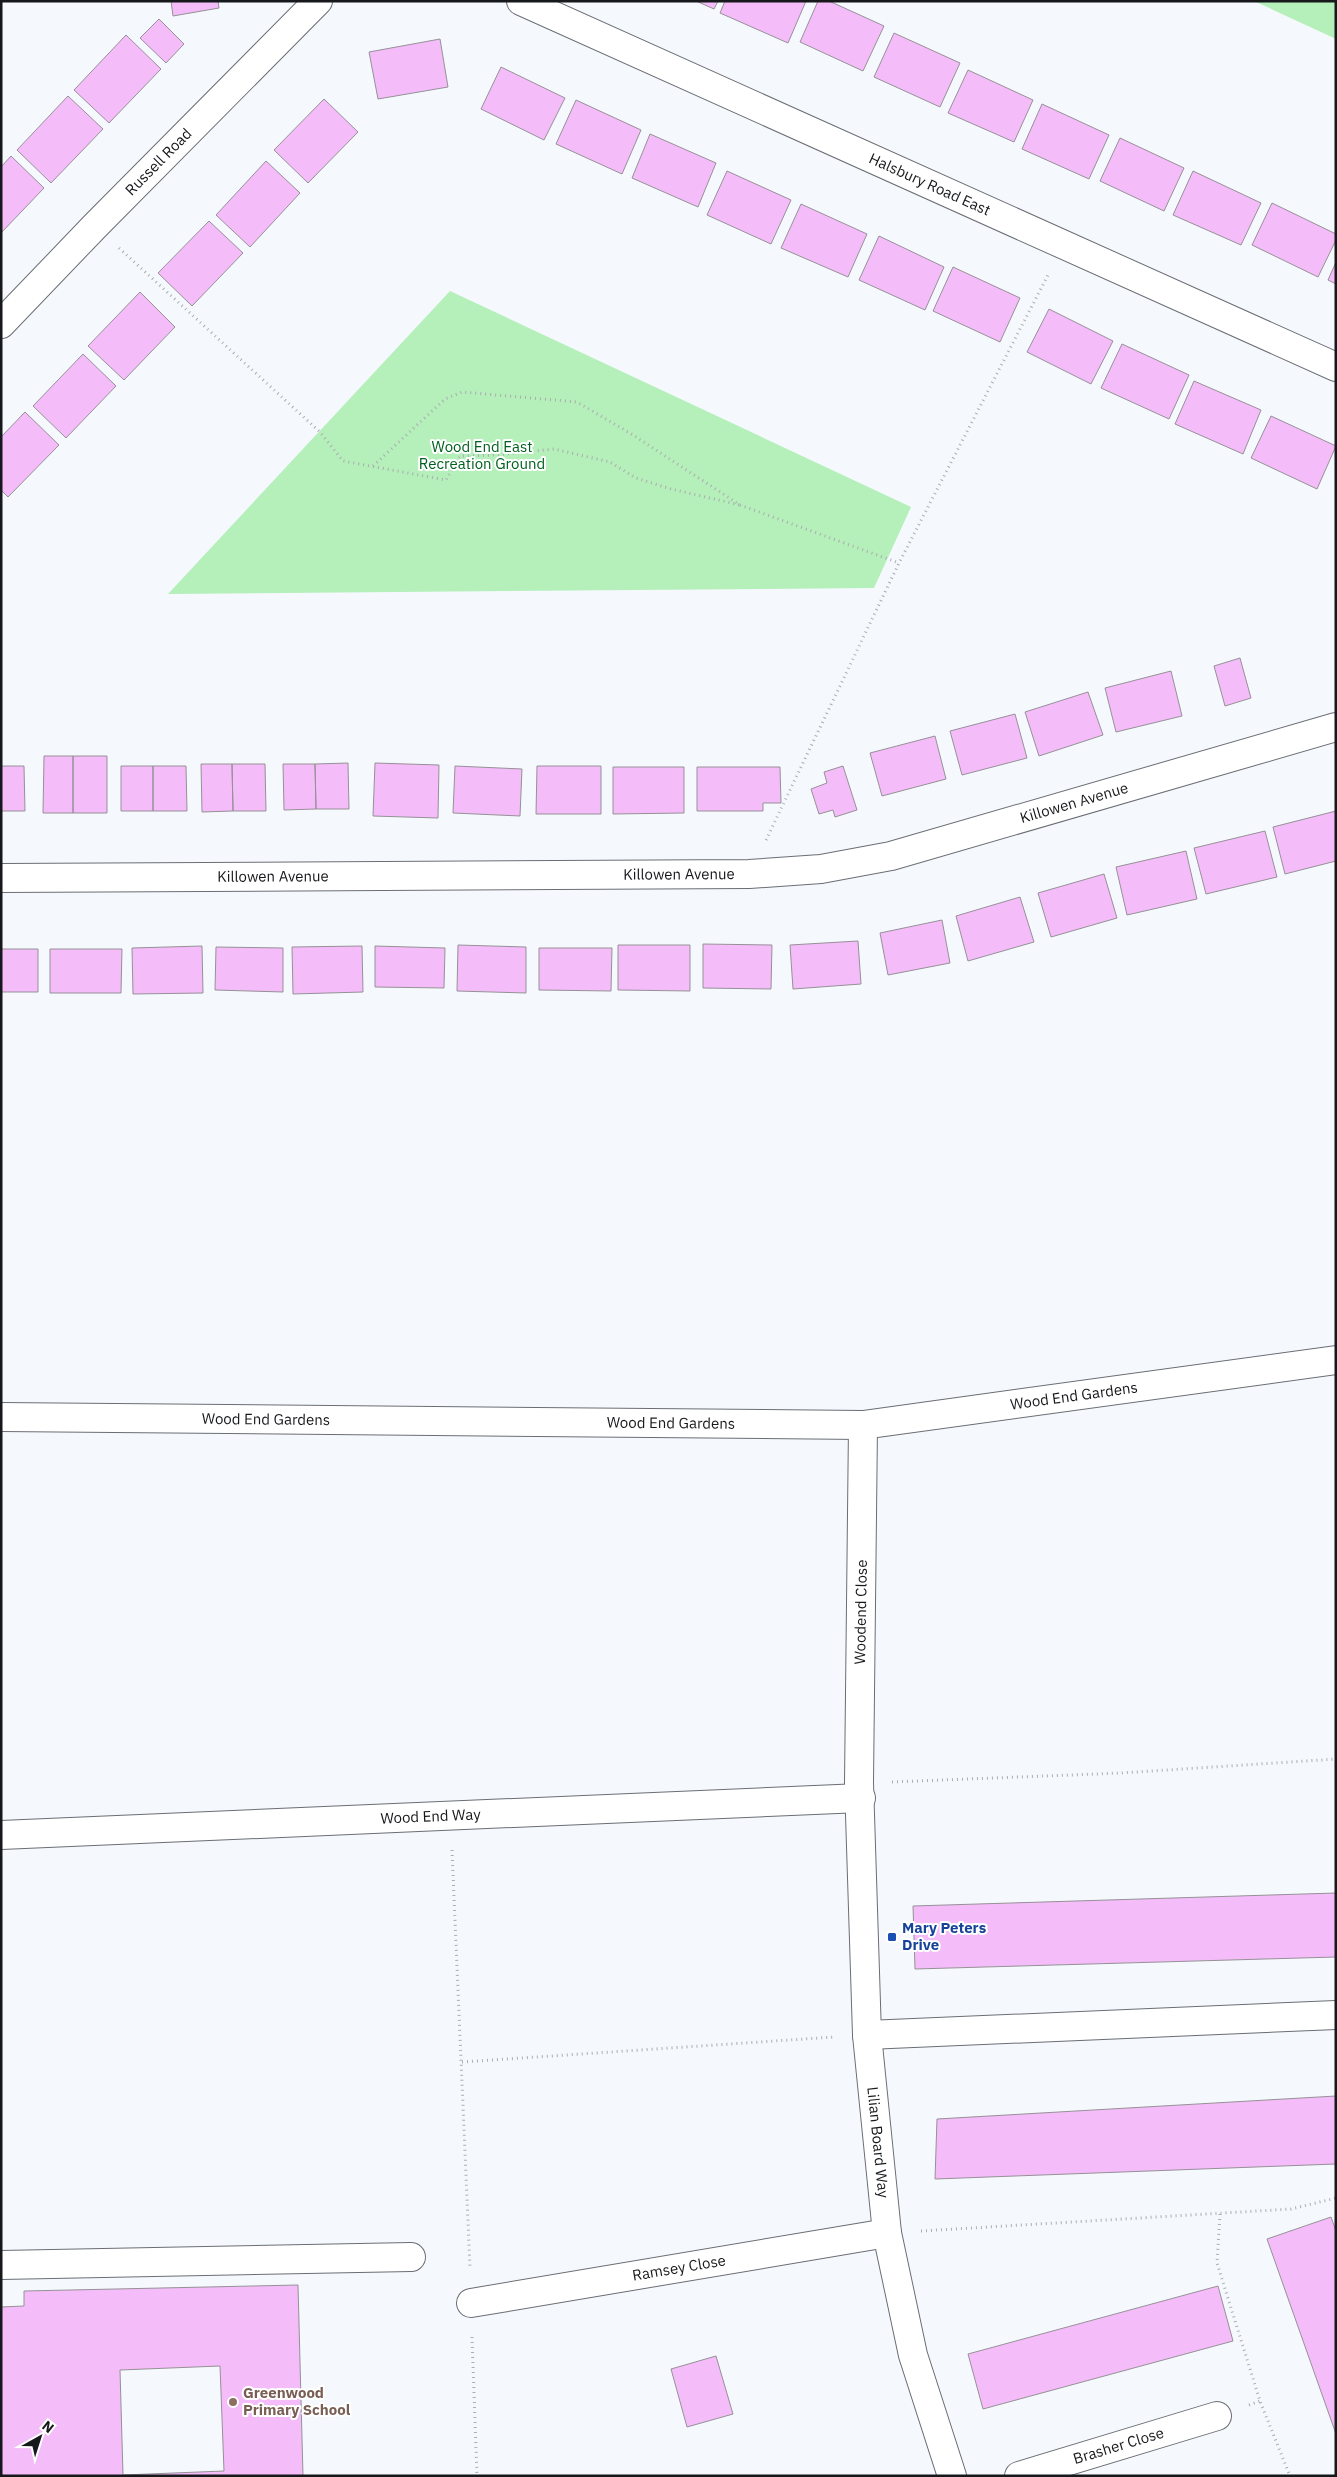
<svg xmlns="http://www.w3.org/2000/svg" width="1337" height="2477" font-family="'IBM Plex Sans',sans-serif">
  <rect width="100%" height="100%" fill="#f5f9fe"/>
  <path fill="#b5efba" d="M1254,1H1336V39Z
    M450,291L911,507L874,588L168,594Z"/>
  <path fill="#f4bcf9" stroke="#969196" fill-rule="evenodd" d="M171,1H218L219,8L173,16Z
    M696,1H718L714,9Z
    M725,1H806L788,43L720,13Z
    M818,1H829L884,26L863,71L800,42Z
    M159,19L184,44L166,63L140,38Z
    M894,33L960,63L940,107L874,77Z
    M126,35L161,69L109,123L74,90Z
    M440,39L448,87L378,99L369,52Z
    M501,67L565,98L544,140L481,109Z
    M968,70L1033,100L1014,142L948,113Z
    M68,96L103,129L51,183L17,150Z
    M324,99L358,132L308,183L274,150Z
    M576,100L641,130L622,174L556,144Z
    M1042,104L1109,135L1089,179L1022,149Z
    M650,134L716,163L698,207L632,178Z
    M1120,138L1184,168L1164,211L1100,181Z
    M11,156L44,188L1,233V167Z
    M266,161L300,193L250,247L216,215Z
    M727,171L791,200L771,244L707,215Z
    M1193,171L1261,203L1241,245L1173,215Z
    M1272,203L1336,234V240L1318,277L1252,245Z
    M801,204L867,234L848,277L781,248Z
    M209,221L243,253L192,306L158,273Z
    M879,236L944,267L925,310L859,280Z
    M1336,262V284L1328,280Z
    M953,267L1020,298L1000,342L933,311Z
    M140,292L175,327L124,380L88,346Z
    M1049,309L1113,341L1091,384L1027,352Z
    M1122,344L1189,375L1169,419L1101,388Z
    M83,354L116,386L66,438L33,406Z
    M1194,381L1261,410L1243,454L1175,424Z
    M25,412L59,445L8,497L1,490V437Z
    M1271,416L1336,446L1317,489L1251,458Z
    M1240,658L1251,698L1225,706L1214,666Z
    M1171,671L1182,716L1116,732L1105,688Z
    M1088,692L1103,735L1039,756L1025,712Z
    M1015,714L1027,758L962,775L950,731Z
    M935,736L946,779L882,796L870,753Z
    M44,756H73V813H43Z
    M73,756H107V813H73Z
    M348,763L349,809H316L315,764Z
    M375,763L439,765L438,818L373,816Z
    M201,764H232L233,811L202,812Z
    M232,764H265L266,811H233Z
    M283,764H315L316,809L284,810Z
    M1,766H24L25,811H1Z
    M121,766H153V811H121Z
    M153,766H186L187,811H153Z
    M455,766L522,769L520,816L453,813Z
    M537,766H601V814H536Z
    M843,766L857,810L835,817L833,810L819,814L811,789L827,783L824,772Z
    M613,767H684V813L613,814Z
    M697,767H780L781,803H763V811H697Z
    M1336,811V861L1285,874L1273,827Z
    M1265,831L1277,877L1206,894L1194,848Z
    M1186,851L1197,899L1127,915L1116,867Z
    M1104,874L1117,918L1051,937L1038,893Z
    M1020,897L1034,942L968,961L956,916Z
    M942,920L950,963L888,975L880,933Z
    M858,941L861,984L793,989L790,945Z
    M703,944L772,945L771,989L703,988Z
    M458,945L526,947V993L457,991Z
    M618,945H690V991L618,990Z
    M202,946L203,993L133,994L132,948Z
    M362,946L363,992L293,994L292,947Z
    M375,946L445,948L444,988L375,987Z
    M216,947L283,948V992L215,990Z
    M539,948H612L611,991L539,990Z
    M1,949H38V992H1Z
    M50,949H122L121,993H50Z
    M1336,1893V1957L915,1969L913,1906Z
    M1336,2096V2164L935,2179L937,2119Z
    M1331,2217L1336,2231V2434L1267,2239Z
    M298,2285L303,2476H1V2307L24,2306V2291ZM220,2366L224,2471L123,2475L120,2370Z
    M1218,2286L1233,2341L983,2409L968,2354Z
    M716,2356L733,2414L687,2427L671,2369Z"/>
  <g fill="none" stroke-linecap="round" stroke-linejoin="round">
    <defs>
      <g id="minor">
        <path id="s1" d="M521,1L1336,367"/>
        <path id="s2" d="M1,324L95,226L318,1"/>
        <path id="s3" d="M1,878L749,874L821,869L891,856L1336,727"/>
        <path id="s4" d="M1,1417L863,1425L1336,1360"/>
        <path id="s5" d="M863,1425L859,1783L867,2035L887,2233L913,2355L952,2476"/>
        <path id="s6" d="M1,1835L861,1798"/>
        <path d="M867,2035L1336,2015"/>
        <path d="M1,2265L411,2257"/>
        <path id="s7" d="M471,2303L887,2233"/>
        <path id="s8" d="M1019,2476L1217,2416"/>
      </g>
    </defs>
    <use href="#minor" stroke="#6a6e74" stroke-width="30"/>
    <path stroke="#aaadb1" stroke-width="3" stroke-dasharray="1 4" stroke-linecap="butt" d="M119,248L320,432L343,461L446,480L460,456L497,455L554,449L610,462L636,478L671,489L740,505
      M373,466L445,399L462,392L577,402L633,435L740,505L899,563
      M766,840L899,563L1048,275
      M892,1782L1121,1773L1336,1759
      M452,1850L470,2268
      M462,2062L834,2037
      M1220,2214L1217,2263L1260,2401L1290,2476
      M921,2231L1291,2209L1336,2198
      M472,2337L477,2476
      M1249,2405L1260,2401"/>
    <use href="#minor" stroke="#fff" stroke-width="28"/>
  </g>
  <rect fill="#1a4fb4" stroke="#fff" stroke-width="2" x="887" y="1932" width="10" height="10" rx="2.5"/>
  <circle fill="#8d6e63" stroke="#fff" stroke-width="2" cx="233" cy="2402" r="5"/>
  <g text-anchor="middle" stroke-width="4" stroke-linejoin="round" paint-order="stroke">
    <g font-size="15" fill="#17181b" stroke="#fff">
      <text dy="5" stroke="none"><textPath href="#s2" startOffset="226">Russell Road</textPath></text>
      <text dy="5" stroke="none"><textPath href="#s1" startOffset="448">Halsbury Road East</textPath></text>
      <text dy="5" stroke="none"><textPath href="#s3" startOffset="1082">Killowen Avenue</textPath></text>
      <text dy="5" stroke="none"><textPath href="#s3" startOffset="678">Killowen Avenue</textPath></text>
      <text dy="5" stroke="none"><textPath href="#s3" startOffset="272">Killowen Avenue</textPath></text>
      <text dy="5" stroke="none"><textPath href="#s4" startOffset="1075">Wood End Gardens</textPath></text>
      <text dy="5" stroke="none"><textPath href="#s4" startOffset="265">Wood End Gardens</textPath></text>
      <text dy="5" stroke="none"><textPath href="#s4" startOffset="670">Wood End Gardens</textPath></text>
      <text transform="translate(861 1612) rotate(-89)" y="5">Woodend Close</text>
      <text dy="5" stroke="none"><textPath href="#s6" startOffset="430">Wood End Way</textPath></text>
      <text dy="5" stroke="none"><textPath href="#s5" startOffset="718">Lilian Board Way</textPath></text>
      <text dy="5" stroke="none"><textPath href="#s7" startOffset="211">Ramsey Close</textPath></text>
      <text dy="5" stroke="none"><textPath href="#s8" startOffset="104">Brasher Close</textPath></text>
    </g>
    <g font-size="15" fill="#01601f" stroke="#fff">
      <text x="482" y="452">Wood End East<tspan x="482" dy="17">Recreation Ground</tspan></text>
    </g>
    <g font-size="15" font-weight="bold" fill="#164399" stroke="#fff" text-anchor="start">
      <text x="902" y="1933">Mary Peters<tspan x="902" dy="17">Drive</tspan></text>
    </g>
    <g font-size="15" font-weight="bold" fill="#785e54" stroke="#fff" text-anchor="start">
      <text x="243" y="2398">Greenwood<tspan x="243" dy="17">Primary School</tspan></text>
    </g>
  </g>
  <rect width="1337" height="2477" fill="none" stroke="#17181b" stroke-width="5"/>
  <g transform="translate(40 2437) rotate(39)" stroke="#ffffff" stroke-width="4" paint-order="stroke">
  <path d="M0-4L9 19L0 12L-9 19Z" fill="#17181b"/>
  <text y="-8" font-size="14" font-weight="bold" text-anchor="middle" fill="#17181b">N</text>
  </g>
</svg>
